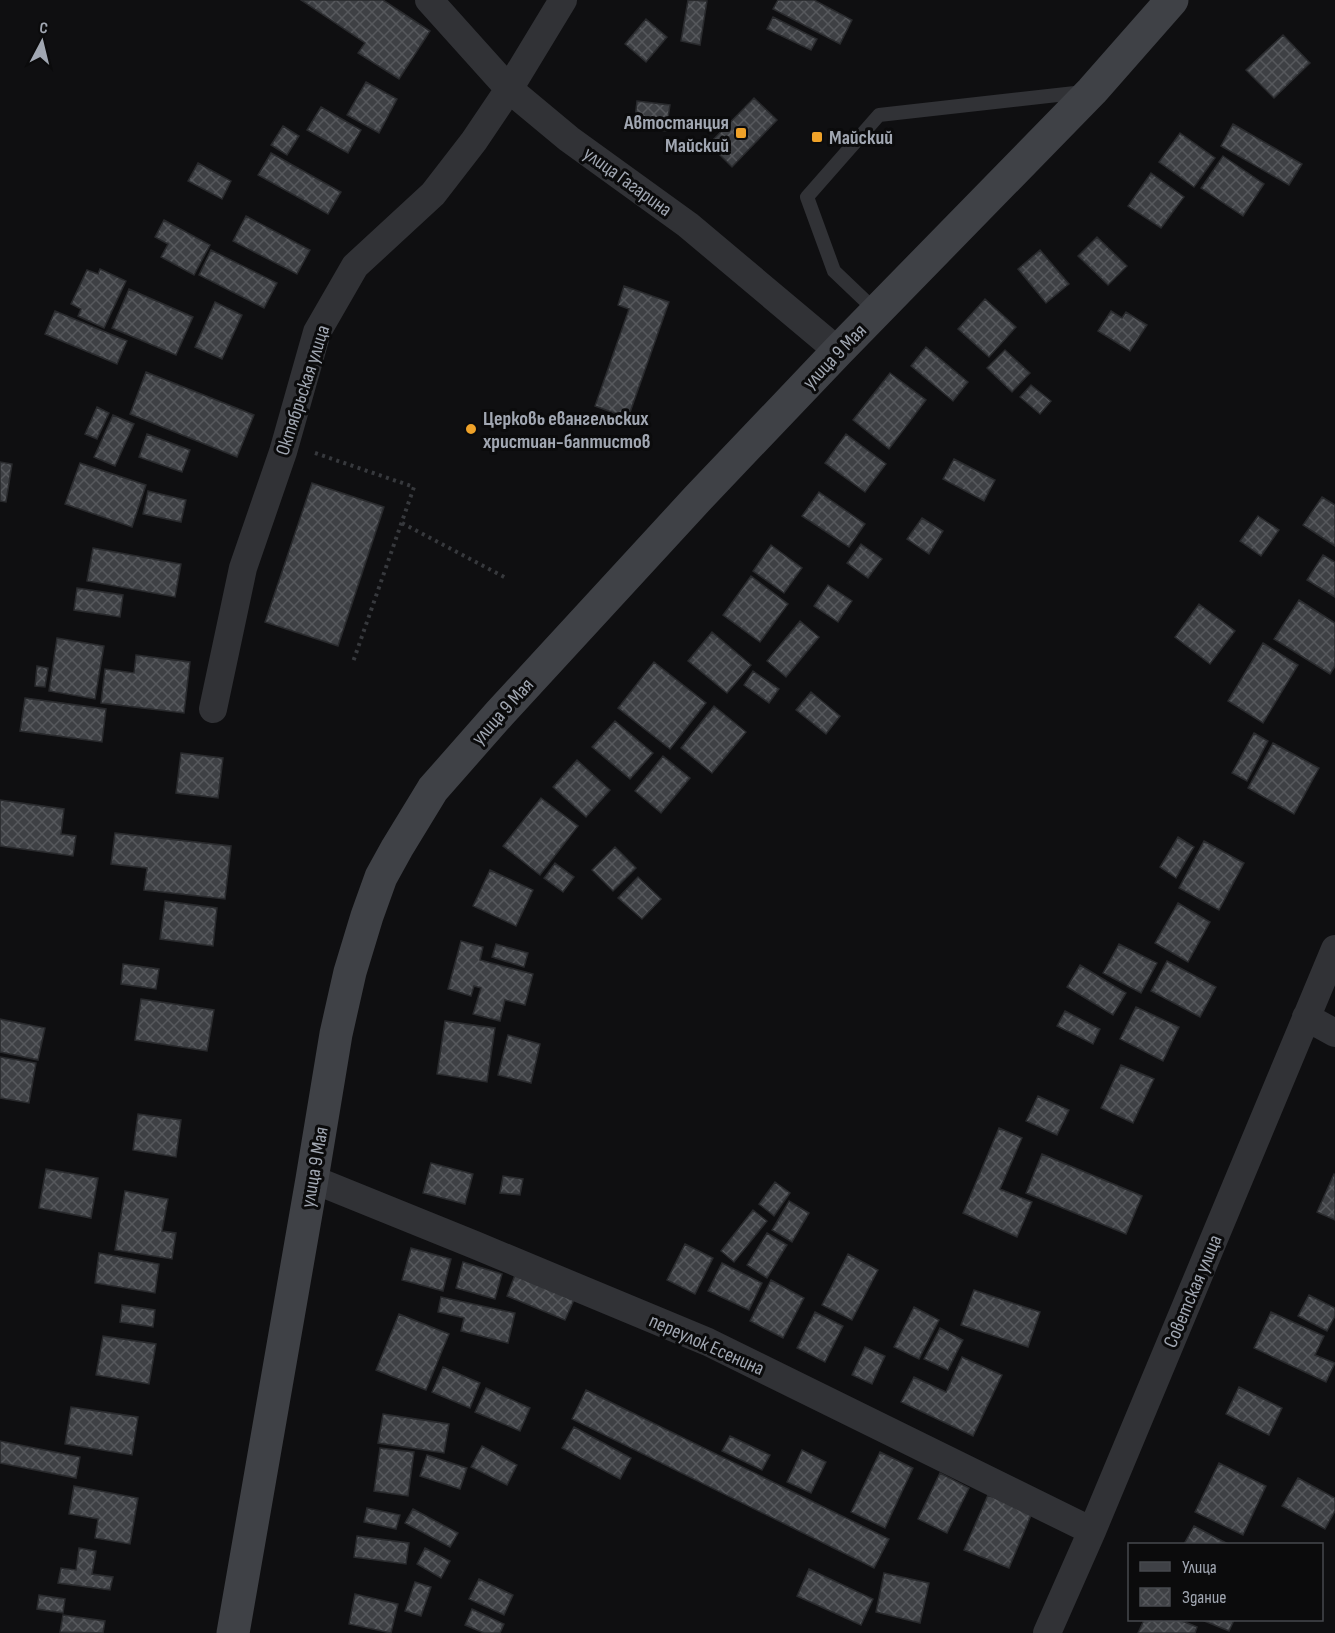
<svg xmlns="http://www.w3.org/2000/svg" width="1335" height="1633" font-family="'Sofia Sans Condensed',sans-serif">
  <defs>
    <pattern id="building-cross-hatch" width="8" height="8" patternUnits="userSpaceOnUse" patternTransform="scale(1.5)"><rect width="8" height="8" fill="#3e4044"/><path d="M0 0l8 8M0 8l8-8" fill="none" stroke="#57595d"/></pattern>
  </defs>
  <rect width="100%" height="100%" fill="#0f0f11"/>
  <path fill="url(#building-cross-hatch)" stroke="#292a2d" stroke-width="1.5" d="M301,0H383L430,31L399,79L358,53L365,43Z
    M688,0L707,1L700,45L681,41Z
    M778,0H814L852,20L840,44L773,9Z
    M773,17L817,39L811,50L767,29Z
    M646,19L667,37L646,62L625,44Z
    M1283,35L1310,63L1274,98L1246,70Z
    M366,82L397,99L379,133L347,115Z
    M754,98L777,120L732,167L709,144Z
    M637,101L670,105L666,131L634,127Z
    M321,107L361,130L348,153L307,130Z
    M1233,124L1302,164L1289,185L1221,146Z
    M283,126L299,136L287,155L271,145Z
    M1180,133L1215,158L1194,187L1159,162Z
    M271,153L341,192L328,214L258,175Z
    M1223,156L1264,184L1243,216L1201,188Z
    M198,163L231,181L222,199L188,181Z
    M1151,173L1184,197L1161,228L1128,206Z
    M246,216L310,250L297,274L233,241Z
    M164,220L210,245L194,275L161,257L168,244L155,237Z
    M1097,237L1127,266L1108,285L1078,256Z
    M211,250L277,283L264,308L199,275Z
    M1040,250L1069,284L1046,303L1018,269Z
    M100,269L126,281L104,328L78,316L81,309L71,304L87,270L98,274Z
    M624,286L669,302L628,418L595,406L629,309L618,305Z
    M129,289L193,317L176,355L112,328Z
    M985,299L1016,327L989,357L958,329Z
    M215,302L242,315L222,359L195,347Z
    M55,311L127,341L117,364L45,334Z
    M1111,311L1122,318L1126,312L1147,325L1130,351L1098,331Z
    M926,347L968,382L953,401L911,366Z
    M1005,350L1030,373L1012,392L987,368Z
    M146,372L254,415L237,457L130,414Z
    M890,373L926,400L889,449L853,420Z
    M1031,385L1051,401L1040,414L1020,397Z
    M97,407L109,413L97,439L85,434Z
    M113,415L134,424L115,466L94,457Z
    M147,434L190,450L182,472L139,457Z
    M846,434L886,464L865,492L825,463Z
    M954,459L995,480L984,501L943,479Z
    M0,462L12,464L6,502L0,501Z
    M80,463L146,485L132,527L65,504Z
    M312,483L384,507L338,646L265,622Z
    M148,491L186,500L181,522L143,514Z
    M819,492L865,524L849,547L802,516Z
    M1322,497L1335,505V546L1303,525Z
    M1258,516L1279,530L1261,556L1240,541Z
    M922,518L943,531L929,554L907,539Z
    M861,544L882,559L868,578L847,563Z
    M771,545L802,568L784,593L753,571Z
    M93,548L181,564L175,597L87,581Z
    M1323,555L1335,562V597L1307,580Z
    M751,576L788,604L760,642L723,615Z
    M828,585L852,601L838,622L814,606Z
    M77,588L123,595L120,617L74,610Z
    M1299,600L1335,623V666L1330,674L1274,639Z
    M1199,604L1235,631L1210,664L1175,637Z
    M800,621L819,637L786,677L767,661Z
    M712,632L751,665L727,693L688,661Z
    M57,638L104,646L95,699L49,691Z
    M1263,643L1298,665L1263,723L1228,701Z
    M136,655L190,662L184,713L101,703L105,669L134,673Z
    M654,662L706,703L670,749L618,708Z
    M37,666L48,668L45,687L35,686Z
    M753,671L779,689L769,703L744,685Z
    M811,692L840,716L826,734L796,710Z
    M25,698L106,709L102,742L20,731Z
    M714,706L746,732L712,773L681,748Z
    M615,721L653,753L630,779L592,747Z
    M1254,733L1268,741L1247,781L1232,773Z
    M1273,743L1319,768L1294,814L1248,788Z
    M181,753L223,758L218,798L176,793Z
    M663,756L690,778L661,813L635,791Z
    M577,760L610,790L586,817L553,787Z
    M541,798L578,826L540,875L503,846Z
    M0,800L64,809L61,834L76,836L73,856L0,846Z
    M115,833L231,846L225,899L144,890L147,868L111,864Z
    M1178,837L1194,847L1176,878L1160,867Z
    M1204,841L1244,863L1219,910L1179,888Z
    M615,847L636,868L613,891L592,870Z
    M555,863L574,877L563,892L544,878Z
    M490,870L533,890L516,926L473,906Z
    M638,877L661,899L642,919L618,898Z
    M165,901L217,908L213,946L160,939Z
    M1178,903L1210,922L1188,962L1155,943Z
    M461,941L483,947L480,960L533,974L525,1005L505,1000L500,1021L473,1014L481,988L474,986L471,996L448,989Z
    M496,944L528,953L524,967L492,957Z
    M1119,944L1157,963L1141,993L1103,973Z
    M1167,961L1216,987L1200,1017L1151,991Z
    M123,964L159,969L156,989L121,984Z
    M1080,965L1126,993L1113,1015L1067,987Z
    M141,999L214,1010L207,1051L135,1040Z
    M1136,1007L1179,1027L1163,1061L1120,1039Z
    M1065,1011L1100,1029L1093,1044L1057,1026Z
    M0,1019L45,1028L38,1060L0,1052Z
    M445,1021L495,1028L487,1082L437,1074Z
    M508,1035L540,1044L531,1083L498,1075Z
    M0,1057L36,1063L29,1103L0,1098Z
    M1121,1065L1154,1079L1133,1123L1101,1108Z
    M1038,1096L1069,1110L1057,1135L1026,1121Z
    M138,1114L181,1120L176,1157L133,1150Z
    M999,1128L1022,1138L1000,1189L1032,1202L1017,1237L963,1213Z
    M1042,1154L1142,1196L1126,1234L1026,1193Z
    M431,1163L473,1174L465,1204L423,1193Z
    M46,1169L98,1178L91,1218L39,1208Z
    M1334,1174L1335,1175V1220L1317,1212Z
    M503,1176L523,1179L520,1195L500,1193Z
    M775,1182L790,1193L774,1216L759,1204Z
    M125,1191L168,1199L162,1231L176,1233L172,1259L115,1250Z
    M789,1201L809,1213L792,1242L772,1230Z
    M753,1210L767,1221L734,1262L721,1251Z
    M767,1233L787,1245L767,1278L747,1265Z
    M685,1244L713,1258L695,1294L667,1280Z
    M411,1248L451,1259L443,1291L402,1280Z
    M99,1253L159,1264L155,1293L95,1283Z
    M848,1254L878,1270L852,1320L822,1305Z
    M463,1262L502,1274L495,1299L456,1288Z
    M722,1263L762,1283L749,1310L708,1291Z
    M515,1275L574,1300L565,1320L507,1296Z
    M771,1280L804,1298L783,1338L750,1321Z
    M974,1290L1040,1312L1028,1347L961,1325Z
    M1309,1295L1335,1308V1316L1327,1331L1298,1316Z
    M441,1297L515,1313L508,1343L461,1331L464,1318L438,1312Z
    M122,1305L155,1310L153,1327L120,1322Z
    M914,1307L939,1320L919,1359L894,1347Z
    M815,1312L843,1326L825,1362L797,1348Z
    M1271,1312L1324,1336L1315,1355L1335,1363L1326,1382L1254,1348Z
    M399,1314L449,1334L426,1390L376,1370Z
    M940,1328L963,1340L948,1370L924,1359Z
    M103,1336L156,1344L149,1384L96,1375Z
    M865,1347L885,1356L872,1384L852,1375Z
    M962,1357L1002,1375L973,1436L901,1402L914,1377L946,1392Z
    M443,1367L480,1383L470,1408L432,1392Z
    M1239,1387L1282,1408L1269,1435L1226,1414Z
    M486,1388L530,1408L520,1431L475,1412Z
    M586,1390L889,1539L874,1568L572,1419Z
    M71,1407L138,1417L132,1455L65,1444Z
    M383,1414L449,1424L444,1453L378,1443Z
    M574,1427L631,1458L620,1479L562,1448Z
    M730,1436L770,1455L762,1470L722,1451Z
    M0,1441L80,1457L76,1478L0,1463Z
    M482,1446L517,1465L507,1485L471,1467Z
    M380,1448L414,1452L408,1496L374,1491Z
    M802,1450L826,1462L811,1493L787,1482Z
    M880,1452L913,1468L885,1528L851,1512Z
    M427,1455L467,1468L460,1489L420,1476Z
    M1219,1463L1266,1486L1243,1535L1195,1512Z
    M940,1473L969,1488L947,1533L918,1519Z
    M1298,1478L1335,1498V1511L1325,1529L1282,1506Z
    M74,1486L138,1498L130,1544L95,1538L98,1519L69,1514Z
    M988,1495L1032,1513L1009,1568L964,1550Z
    M367,1508L400,1515L396,1529L364,1522Z
    M413,1509L458,1533L450,1547L405,1523Z
    M1194,1526L1228,1544H1184Z
    M357,1536L409,1543L406,1564L354,1557Z
    M79,1548L96,1551L92,1574L113,1577L110,1590L58,1583L61,1568L76,1570Z
    M425,1548L450,1561L441,1578L417,1564Z
    M809,1569L873,1599L861,1625L797,1596Z
    M884,1573L929,1583L920,1623L876,1612Z
    M479,1579L513,1595L504,1615L469,1599Z
    M415,1582L431,1587L421,1616L405,1611Z
    M355,1594L398,1604L391,1633L349,1624Z
    M39,1595L65,1599L63,1613L37,1609Z
    M472,1609L504,1624L500,1633H484L465,1625Z
    M63,1615L105,1621L103,1633L60,1632Z
    M1144,1620H1180L1197,1627L1195,1633H1138Z
    M1202,1620H1234L1229,1631Z"/>
  <g fill="none" stroke-linecap="round" stroke-linejoin="round">
    <path stroke="#37393d" stroke-width="4" stroke-dasharray="3 4.5" stroke-linecap="butt" d="M315,453L414,487L353,662
      M402,523L508,579"/>
    <path stroke="#313236" stroke-width="14" d="M877,312L834,271L807,197L879,115L1084,92"/>
    <path stroke="#313236" stroke-width="28" d="M429,0L509,89L569,139L688,225L838,351
      M213,709L243,568L283,452L317,332L355,266L433,194L474,141L509,89L563,0
      M1306,1017L1335,1033
      M312,1179L475,1245L708,1342L1092,1531
      M1047,1633L1092,1531L1335,949"/>
    <path stroke="#3f4146" stroke-width="33" d="M233,1633L312,1179L336,1034L350,972L367,916L381,877L397,848L433,789L500,713L698,498L838,351L1092,91L1172,0"/>
  </g>
  <g fill="#efa229" stroke="#0b0b0c" stroke-width="2">
    <rect x="735" y="127" width="12" height="12" rx="3"/>
    <rect x="811" y="131" width="12" height="12" rx="3"/>
    <circle cx="471" cy="429" r="6"/>
  </g>
  <g text-anchor="middle" stroke-width="6" stroke-linejoin="round" paint-order="stroke">
    <g font-size="20" font-weight="bold" fill="#a1a7b2" stroke="#0b0b0c" text-anchor="start">
      <text x="729" y="129" text-anchor="end">Автостанция<tspan x="729" dy="23">Майский</tspan></text>
      <text x="829" y="144">Майский</text>
      <text x="483" y="425">Церковь евангельских<tspan x="483" dy="23">христиан-баптистов</tspan></text>
    </g>
    <g font-size="20" fill="#a1a7b2" stroke="#0b0b0c">
      <text transform="translate(628 181) rotate(36)" y="7">улица Гагарина</text>
      <text transform="translate(834 356) rotate(-46)" y="7">улица 9 Мая</text>
      <text transform="translate(302 390) rotate(-72)" y="7">Октябрьская улица</text>
      <text transform="translate(502 711) rotate(-48)" y="7">улица 9 Мая</text>
      <text transform="translate(314 1167) rotate(-80)" y="7">улица 9 Мая</text>
      <text transform="translate(1192 1291) rotate(-67)" y="7">Советская улица</text>
      <text transform="translate(707 1344) rotate(24)" y="7">переулок Есенина</text>
    </g>
  </g>
  <rect x="1128" y="1543" width="195" height="78" fill="#0b0b0c" stroke="#47494e" stroke-width="1.5"/>
  <rect x="1140" y="1562" width="30" height="9" fill="#3f4146" stroke="#47494e" stroke-width="1.5"/>
  <text x="1182" y="1573" font-size="18" fill="#a1a7b2">Улица</text>
  <rect x="1140" y="1588" width="30" height="18" fill="url(#building-cross-hatch)" stroke="#47494e" stroke-width="1.5"/>
  <text x="1182" y="1603" font-size="18" fill="#a1a7b2">Здание</text>
  <g transform="translate(42 42) rotate(7)" stroke="#0b0b0c" stroke-width="4.5" paint-order="stroke">
  <path d="M0-4.5L10 22L0 15L-10 22Z" fill="#a1a7b2"/>
  <text y="-9" font-size="16" font-weight="bold" text-anchor="middle" fill="#a1a7b2">С</text>
  </g>
</svg>
